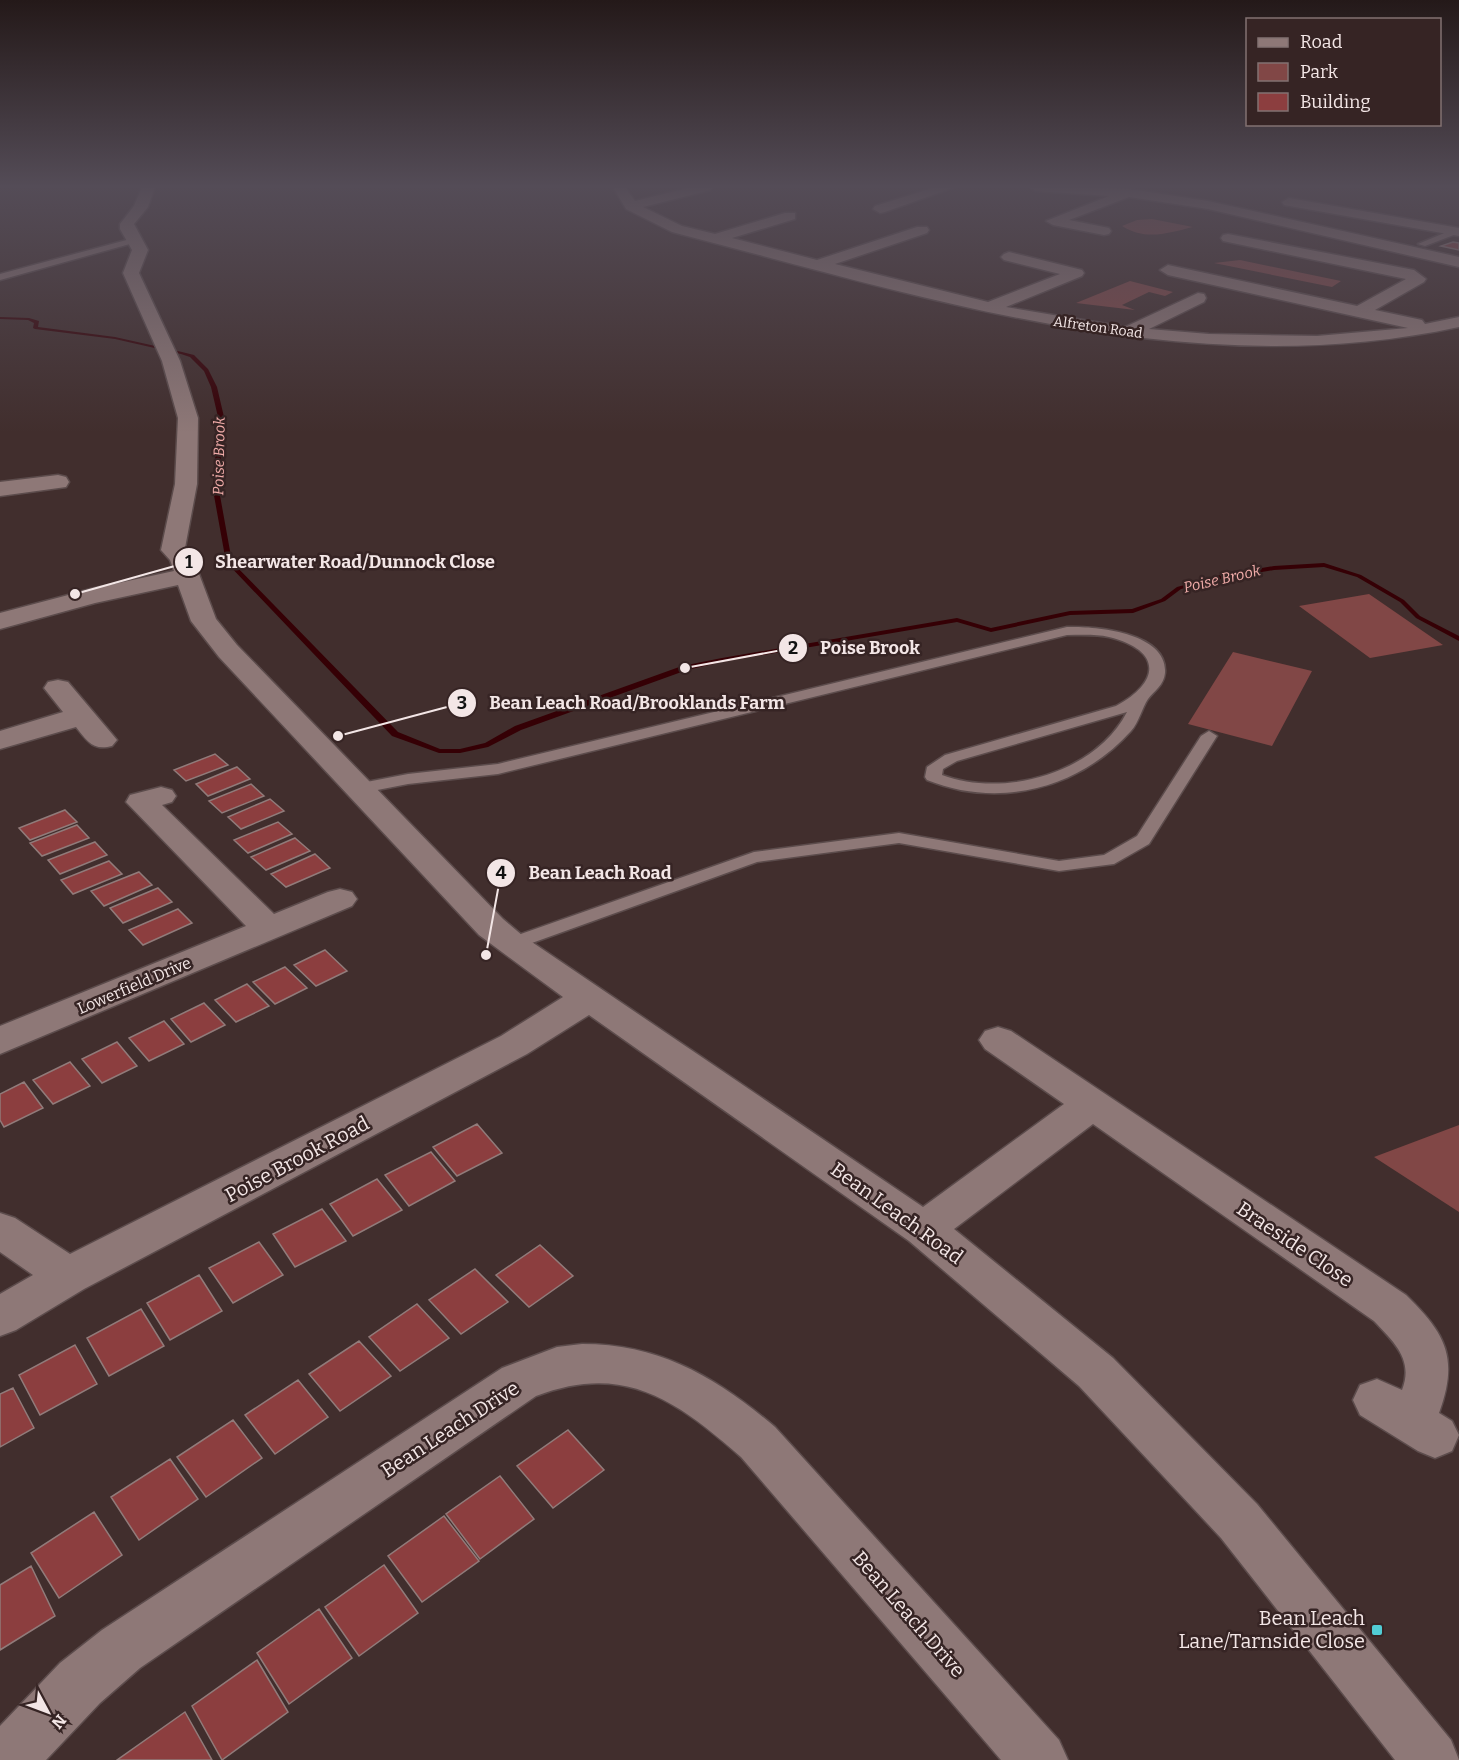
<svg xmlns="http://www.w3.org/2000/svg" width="1459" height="1760" font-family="Bitter,serif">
  <rect width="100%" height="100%" fill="#412e2d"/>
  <path fill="#814746" d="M1152,219L1193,227C1168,233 1146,241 1122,226L1137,220Z
    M1240,260L1341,281L1332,287L1214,263Z
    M1130,281L1173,292L1165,296L1149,292L1122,305L1135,310L1076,303Z
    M1369,594L1443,645L1370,658L1299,606Z
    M1233,652L1312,671L1272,746L1188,724Z
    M1459,1125V1212L1374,1157Z"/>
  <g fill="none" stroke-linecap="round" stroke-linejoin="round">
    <path fill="#350005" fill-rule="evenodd" d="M0,317L29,318L39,321L38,327L115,337L182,352L194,355L208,369L217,387L224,417L219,490L232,562L398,732L440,749H460L485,743L515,726L682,666L722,658L957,618L991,628L1070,611L1132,609L1161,599L1177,587L1221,575L1274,566L1324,563L1361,575L1404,600L1420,616L1459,636V641L1416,618L1400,602L1357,577L1324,567L1274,570L1221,579L1181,589L1165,601L1133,613L1070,615L991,632L957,622L722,662L687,670L521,730L488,747L460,753H439L392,736L226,562L213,490L218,417L211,387L204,371L190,357L181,354L115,339L35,329L33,328L34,323L28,320L0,319Z"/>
  </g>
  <path fill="#8c3e3f" stroke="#917b7a" stroke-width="1.5" d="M1453,242L1459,243V250L1441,246Z
    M215,754L228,765L186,781L174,770Z
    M237,767L250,779L208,796L196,784Z
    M251,784L264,796L222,813L209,801Z
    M270,799L284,811L241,829L228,817Z
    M65,810L77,822L30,840L19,828Z
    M278,822L292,834L248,853L234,840Z
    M77,825L89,838L42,856L30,843Z
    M295,838L310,851L266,870L251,857Z
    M95,842L107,855L60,874L48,860Z
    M315,854L330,868L286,887L271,874Z
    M109,861L122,874L73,894L61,880Z
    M139,872L152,885L104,906L91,891Z
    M158,888L172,902L123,923L110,908Z
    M178,909L192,923L143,945L129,930Z
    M325,950L347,971L316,986L294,965Z
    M285,967L307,988L275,1004L253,982Z
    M247,984L269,1006L236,1022L215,1000Z
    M204,1003L225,1025L191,1042L171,1019Z
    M164,1021L184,1044L149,1061L129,1038Z
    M117,1042L137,1066L102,1083L82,1059Z
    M70,1062L90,1086L53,1104L33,1080Z
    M24,1082L43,1108L4,1127L0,1120V1094Z
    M477,1124L502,1153L457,1176L433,1147Z
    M431,1152L455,1181L409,1206L385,1175Z
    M377,1179L402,1210L353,1236L330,1204Z
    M322,1209L346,1241L295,1267L273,1234Z
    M259,1242L283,1275L233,1303L209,1268Z
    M540,1245L573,1276L529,1307L496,1275Z
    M475,1269L508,1302L461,1334L429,1300Z
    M199,1275L222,1311L170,1340L147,1303Z
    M417,1304L449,1338L400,1371L369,1337Z
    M141,1309L164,1346L109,1376L87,1338Z
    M359,1341L391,1376L340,1411L309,1374Z
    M75,1345L97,1384L40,1415L19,1375Z
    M298,1380L328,1417L275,1454L245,1415Z
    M13,1388L34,1428L0,1447V1394Z
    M233,1420L262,1458L206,1497L177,1457Z
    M568,1430L604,1470L553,1508L517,1466Z
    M170,1459L198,1499L139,1540L111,1497Z
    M500,1476L534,1519L480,1559L446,1514Z
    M94,1512L122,1555L59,1598L31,1553Z
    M444,1516L479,1561L422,1602L388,1556Z
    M384,1565L418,1613L359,1656L325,1607Z
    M31,1566L55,1616L0,1650V1585Z
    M319,1609L352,1658L289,1704L257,1653Z
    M257,1660L288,1712L222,1760L192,1706Z
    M185,1712L212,1760H117Z"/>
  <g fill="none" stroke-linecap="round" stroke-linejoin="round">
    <defs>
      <path id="lane" d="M1454,229H1459V233L1425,246L1418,244Z
        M134,238L137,242L0,280V274Z
        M1067,627C1094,626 1168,632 1165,673C1164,685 1154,691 1148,699C1142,708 1139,722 1131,731C1079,789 999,809 927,780L925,777L927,767L945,755L1116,706C1161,682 1162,650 1109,637C1096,634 1081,635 1067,635L498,774L408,784L357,794L349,789L351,785L408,774L498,764ZM1127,712C1095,774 1003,798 942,775L943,769L957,761Z
        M1209,731L1217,736L1149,844L1114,864L1059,871L899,843L757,862L518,948H504L502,944L504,940L754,852L899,833L1059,861L1104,855L1137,836L1201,736Z"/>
      <path id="street" d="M142,187H155L148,207L134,224L148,250L139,273L180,361L198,418L197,484L185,548L193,558L216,619L237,645L503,919L523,936L923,1207L1064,1104L985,1049L979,1040L985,1031L998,1027L1011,1031L1406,1295C1446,1334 1459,1358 1439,1413L1452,1421L1459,1435L1452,1451L1435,1458L1418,1451L1360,1415L1353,1400L1360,1385L1377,1379L1402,1390C1414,1360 1394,1342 1374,1321L1093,1124L954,1229L1113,1358L1257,1504L1451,1740L1459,1760H1395L1221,1538L1079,1386L909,1241L589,1015L527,1054L84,1289L16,1330L0,1336V1294L33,1275L0,1252V1213L15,1218L70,1254L501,1036L563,997L479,935L219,657L191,621L178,585L95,603L0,629V613L91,589L174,571L170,560L161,550L175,484L178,418L162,361L123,273L132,250L120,229V224L134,206Z
        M613,187H625L635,201L692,187H712L711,190L643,207L682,226L715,234L785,213H795V219L732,238L817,260L917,227H927L929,230L927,233L835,264L988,302L1060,274L1004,260L1001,257L1004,254L1009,252L1082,270L1084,273L1082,276L1006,307L1125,327L1198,293L1204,294L1206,298L1204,302L1149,329L1209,334L1317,336L1408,328L1168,275L1160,270L1168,265L1357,306L1406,279L1223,241L1221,238L1223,235L1228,234L1414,270L1426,279L1424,282L1375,310L1422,320L1425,324L1459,317V327C1190,385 929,298 672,232L626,209Z
        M936,187H955L885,212L880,213L873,209L875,206Z
        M1029,187L1129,189L1208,201L1459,257V267L1208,209L1129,197L1069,220L1109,228L1111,231L1109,234L1104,235L1053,225L1046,221L1109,196L1036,191Z
        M1289,198L1459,228V236L1284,205L1282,202Z
        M58,475L66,477L69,482L66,487L0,496V482Z
        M58,680L68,682L112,734L117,740L112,746C93,751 87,741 76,727L0,749V731L63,712L44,688L48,682Z
        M161,787L172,790L176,796L172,802L162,805L274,914L328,892L340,889L352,892L357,899L352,906L0,1054V1026L246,926L126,802L130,795Z
        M582,1344C661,1344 717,1378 775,1427L1059,1740L1068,1760H1001L741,1457C676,1400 624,1362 536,1396L140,1668L100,1703L46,1760H0V1726L60,1663L102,1630L502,1368L557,1347Z"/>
    </defs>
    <use href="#lane" stroke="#5c4c4c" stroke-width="3"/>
    <use href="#street" stroke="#5c4c4c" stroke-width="3"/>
    <use href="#lane" fill="#8e7877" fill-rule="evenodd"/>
    <use href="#street" fill="#8e7877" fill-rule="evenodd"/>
  </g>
  <linearGradient id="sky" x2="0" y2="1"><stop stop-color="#241919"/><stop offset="0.43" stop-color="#544c57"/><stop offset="1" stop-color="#544c57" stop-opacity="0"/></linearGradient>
  <rect width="1459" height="433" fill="url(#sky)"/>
  <rect fill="#51ccd4" stroke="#362424" stroke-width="2" x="1371" y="1624" width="12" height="12" rx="3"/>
  <g text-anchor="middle" stroke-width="5" stroke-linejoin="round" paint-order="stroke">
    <g font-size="14" fill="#f3e6e6" stroke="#362424">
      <text transform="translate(1098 327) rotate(8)" y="5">Alfreton Road</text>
    </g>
    <g font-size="15" font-style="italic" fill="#f1aca9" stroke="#362424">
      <text transform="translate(219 456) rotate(-89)" y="5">Poise Brook</text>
      <text transform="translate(1222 579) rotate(-13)" y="5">Poise Brook</text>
    </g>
    <g font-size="16" fill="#f3e6e6" stroke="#362424">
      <text transform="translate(134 985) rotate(-23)" y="6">Lowerfield Drive</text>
    </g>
    <g font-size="20" fill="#f3e6e6" stroke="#362424">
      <text transform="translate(297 1159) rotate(-28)" y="7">Poise Brook Road</text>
      <text transform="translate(897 1213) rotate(36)" y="7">Bean Leach Road</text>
      <text transform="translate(1295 1244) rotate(34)" y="7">Braeside Close</text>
      <text transform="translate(450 1429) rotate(-33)" y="7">Bean Leach Drive</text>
      <text transform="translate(909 1614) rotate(49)" y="7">Bean Leach Drive</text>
    </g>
    <g font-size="20" fill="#f3e6e6" stroke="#362424" text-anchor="end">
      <text x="1365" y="1625">Bean Leach<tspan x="1365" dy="23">Lane/Tarnside Close</tspan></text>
    </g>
  </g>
  <path fill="none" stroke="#f3e6e6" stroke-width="2" d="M75 594L189 562M685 668L793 648M338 736L462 703M486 955L501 873"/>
  <g fill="#f3e6e6" stroke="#362424" stroke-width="2">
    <circle cx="75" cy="594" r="6"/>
    <circle cx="685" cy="668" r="6"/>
    <circle cx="338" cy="736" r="6"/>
    <circle cx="486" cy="955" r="6"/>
    <circle cx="189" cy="562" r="15"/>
    <circle cx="793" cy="648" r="15"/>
    <circle cx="462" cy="703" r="15"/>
    <circle cx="501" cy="873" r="15"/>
  </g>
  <g font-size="18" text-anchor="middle" font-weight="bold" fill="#111">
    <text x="189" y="568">1</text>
    <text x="793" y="654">2</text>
    <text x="462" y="709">3</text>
    <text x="501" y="879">4</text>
  </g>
  <g font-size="18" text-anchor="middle" font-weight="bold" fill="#f3e6e6" stroke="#362424" stroke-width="5" stroke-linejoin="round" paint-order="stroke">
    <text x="355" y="568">Shearwater Road/Dunnock Close</text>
    <text x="870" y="654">Poise Brook</text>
    <text x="637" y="709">Bean Leach Road/Brooklands Farm</text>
    <text x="600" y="879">Bean Leach Road</text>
  </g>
  <rect x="1246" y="18" width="195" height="108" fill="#362424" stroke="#827272" stroke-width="1.5"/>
  <rect x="1258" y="38" width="30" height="9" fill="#8e7877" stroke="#827272" stroke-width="1.5"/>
  <text x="1300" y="48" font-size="18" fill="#f3e6e6">Road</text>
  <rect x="1258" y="63" width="30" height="18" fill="#814746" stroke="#827272" stroke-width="1.5"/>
  <text x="1300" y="78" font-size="18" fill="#f3e6e6">Park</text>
  <rect x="1258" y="93" width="30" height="18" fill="#8c3e3f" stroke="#827272" stroke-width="1.5"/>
  <text x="1300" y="108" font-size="18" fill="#f3e6e6">Building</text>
  <g transform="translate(48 1712) rotate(131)" stroke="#362424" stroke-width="4.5" paint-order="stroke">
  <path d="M0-4.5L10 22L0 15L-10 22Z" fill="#f3e6e6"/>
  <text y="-9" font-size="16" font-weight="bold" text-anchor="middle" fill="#f3e6e6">N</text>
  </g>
</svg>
